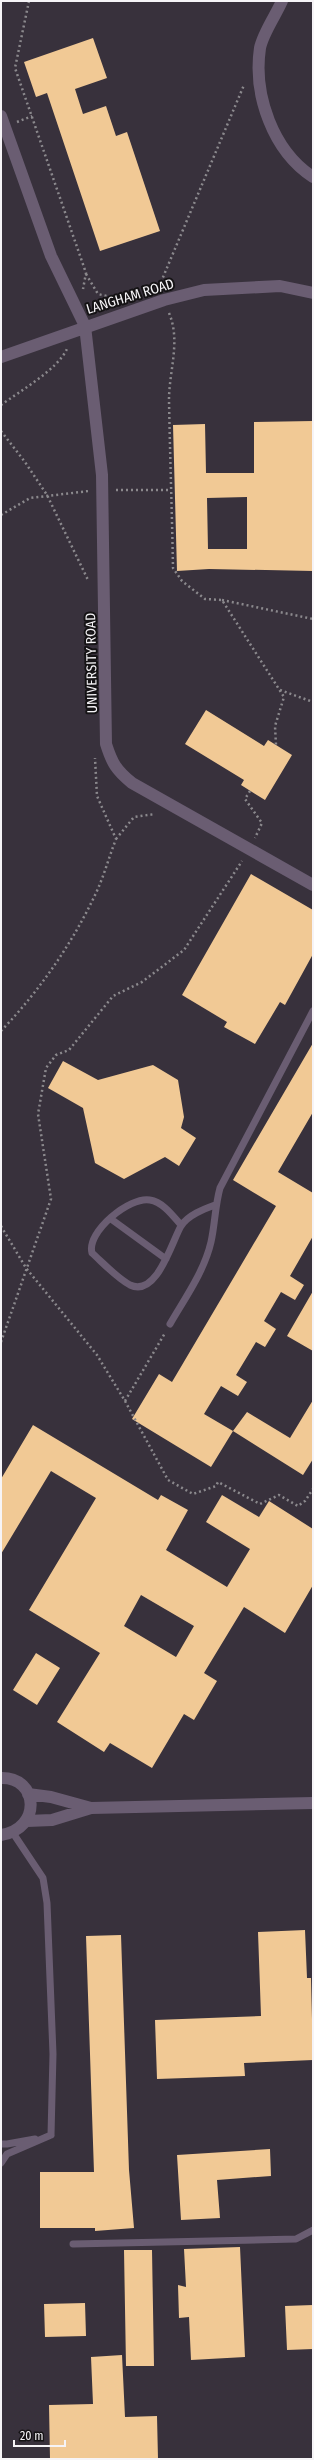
<svg xmlns="http://www.w3.org/2000/svg" width="314" height="2460" font-family="'Fira Sans Condensed',sans-serif">
  <rect width="100%" height="100%" fill="#2d2a2f"/>
  <path fill="#38313c" d="M1,1H313V2459H1Z"/>
  <path fill="#f1c995" fill-rule="evenodd" d="M93,38L107,78L75,89L83,114L106,106L116,136L127,132L160,231L100,251L47,93L36,97L24,62Z
    M313,421V571L209,569L177,571L173,425L205,424L206,473H254V422ZM247,497V549H208L207,498Z
    M206,710L264,746L268,740L292,755L265,800L241,785L244,780L185,744Z
    M251,874L313,910V954L285,1005L280,1002L255,1044L224,1027L227,1022L182,995Z
    M313,1043V1112L278,1172L313,1193V1236L290,1276L304,1285L295,1300L281,1292L264,1321L276,1329L265,1347L256,1342L236,1375L247,1382L238,1396L221,1386L204,1414L233,1431L211,1467L132,1419L159,1374L172,1382L276,1206L233,1180Z
    M63,1061L98,1080L153,1065L178,1080L184,1117L181,1128L196,1138L179,1166L165,1157L124,1179L95,1163L83,1108L48,1088Z
    M313,1291V1351L287,1336Z
    M313,1400V1459L303,1475L233,1431L247,1412L290,1438Z
    M33,1425L158,1500L161,1495L188,1510L166,1550L227,1587L250,1549L206,1522L222,1495L259,1517L269,1501L313,1529V1585L285,1633L244,1607L204,1673L217,1681L194,1720L184,1714L152,1768L110,1743L104,1752L57,1722L100,1653L29,1610L96,1498L51,1471L1,1554V1479ZM141,1595L194,1626L176,1657L124,1626Z
    M36,1653L60,1668L37,1705L13,1690Z
    M305,1930L307,1978H311L313,2060L244,2063L245,2076L157,2079L155,2020L261,2016L258,1932Z
    M121,1935L129,2170L134,2228L95,2231V2228H40V2172H94L86,1936Z
    M270,2149L271,2176L217,2180L220,2218L181,2220L177,2155Z
    M240,2247L245,2357L191,2360L189,2317L179,2318L178,2285L186,2287L184,2249Z
    M124,2250H152L154,2366H126Z
    M85,2303L86,2336L45,2337L44,2304Z
    M313,2305V2349L287,2350L285,2306Z
    M122,2355L125,2417L157,2416L158,2459H50L49,2405L93,2404L91,2357Z"/>
  <g fill="none" stroke-linecap="round" stroke-linejoin="round">
    <path stroke="#8b898d" stroke-width="2.5" stroke-dasharray="2 3" stroke-linecap="butt" d="M29,1L15,68L86,273L83,289
      M17,122L32,116
      M86,274L98,294L119,299
      M162,287L161,282L244,85
      M169,313C181,341 169,371 169,400C170,456 172,512 173,568L182,581L205,599L222,600L284,697L275,726L276,745
      M1,405C20,391 57,370 67,349
      M1,431L25,462L47,495L88,580
      M116,490H171
      M1,515L30,498L89,491
      M222,600L313,619
      M280,690L313,702
      M250,791L245,799L262,823L255,838
      M116,839L134,817L155,814
      M1,1031C40,990 72,944 96,893C104,876 109,857 116,839L97,796L95,758
      M1,1226L26,1268L97,1355L125,1401L168,1480L193,1494L216,1486L218,1482L260,1504L279,1495L298,1506L305,1501L313,1489
      M1,1342L51,1199L38,1114L46,1068L56,1055L69,1050L113,996L142,982L184,950L242,861
      M125,1401L165,1333"/>
    <path stroke="#6a5d72" stroke-width="7" d="M111,1219L166,1259
      M181,1225C173,1216 163,1202 150,1200C130,1196 86,1232 92,1253C103,1263 117,1278 130,1285C157,1298 172,1241 181,1226C188,1215 204,1209 215,1205
      M170,1324C185,1298 204,1272 211,1242C215,1224 215,1206 220,1188L313,1011
      M13,1833L43,1878L47,1903L53,2054L51,2135
      M1,2144H7L35,2139
      M1,2163L7,2154L51,2135
      M73,2244L296,2239L313,2230"/>
    <path stroke="#6a5d72" stroke-width="12" d="M282,1C276,15 263,33 260,48C253,95 273,151 313,177
      M1,116L51,256L85,326L102,475L106,744C112,763 116,770 132,783L313,885
      M1,357L164,300L204,290L280,286L313,293
      M1,1778C39,1777 42,1829 1,1835
      M28,1794L51,1797L91,1808L313,1803
      M27,1821L52,1820L91,1808"/>
  </g>
  <g text-anchor="middle" stroke-width="4" stroke-linejoin="round" paint-order="stroke">
    <g font-size="14" fill="#f6f4f7" stroke="#151315">
      <text transform="translate(130 296) rotate(-17)" y="5">LANGHAM ROAD</text>
      <text transform="translate(91 663) rotate(-91)" y="5">UNIVERSITY ROAD</text>
    </g>
  </g>
  <rect width="314" height="2460" fill="none" stroke="#f6f4f7" stroke-width="4"/>
  <path d="M14 2440v6h51v-6" fill="none" stroke="#f6f4f7" stroke-width="2"/>
  <text x="20" y="2440" font-size="12" fill="#f6f4f7" stroke="#151315" stroke-width="3" paint-order="stroke">20 m</text>
</svg>
